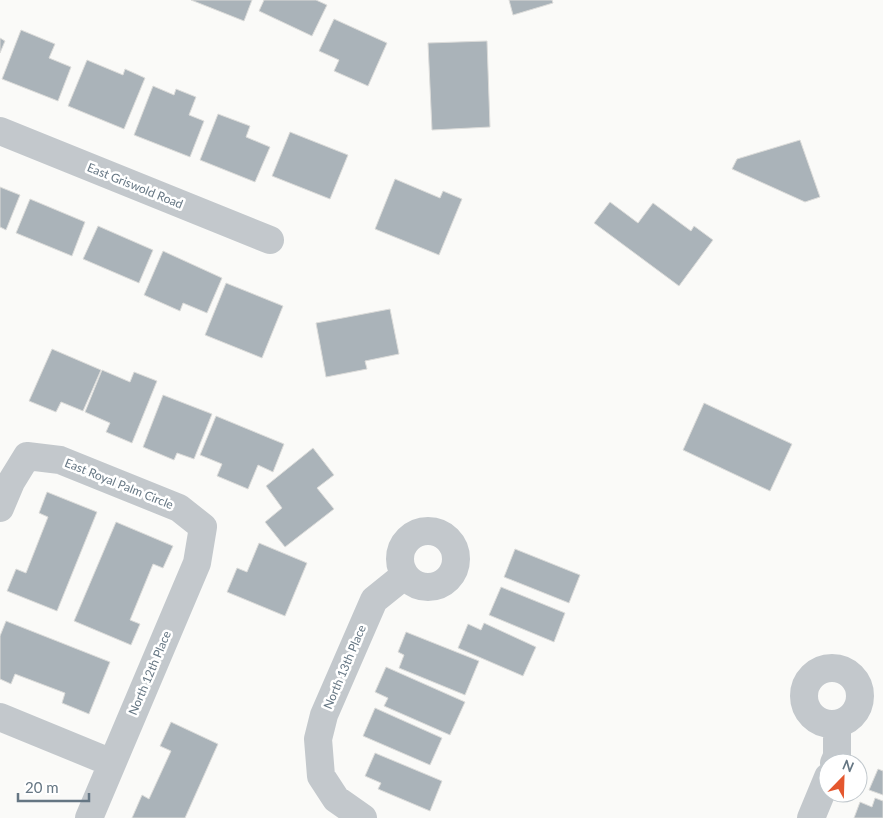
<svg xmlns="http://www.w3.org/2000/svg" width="883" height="818" font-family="Lato,sans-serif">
  <rect width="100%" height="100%" fill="#fafaf8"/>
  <path fill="#aab3b9" stroke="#dcdcda" d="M191,0H252L244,21Z
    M264,0H316L327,5L312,36L259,11Z
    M509,0H552L553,3L513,15Z
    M334,19L387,43L368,86L334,71L339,60L319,51Z
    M21,30L55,44L49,58L71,67L58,101L2,79Z
    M0,38L5,41L0,53Z
    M487,41L490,127L432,130L428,43Z
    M87,60L123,75L125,69L145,78L124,129L68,106Z
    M153,86L174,95L176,89L196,97L189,115L204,121L190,157L134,135Z
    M218,114L250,126L246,137L270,147L255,182L200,160Z
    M290,132L348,155L330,199L272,176Z
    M800,140L820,197L805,202L732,169L737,159Z
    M395,179L440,198L443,191L462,199L439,255L375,229Z
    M0,187L20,195L6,230L0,227Z
    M30,199L85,222L72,256L16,233Z
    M610,202L638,223L653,203L691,231L694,226L713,240L679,286L594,223Z
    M98,226L153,250L139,283L83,259Z
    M163,251L222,278L207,313L183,303L180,311L144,295Z
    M226,283L283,306L262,358L205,335Z
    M390,309L399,354L365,361L367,369L326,377L316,323Z
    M52,349L101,370L83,411L61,402L56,412L29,401Z
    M102,370L130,382L134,372L157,381L132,443L106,432L110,423L85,412Z
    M163,395L212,414L194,459L177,453L174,460L143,447Z
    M704,403L792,444L770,491L683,450Z
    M216,416L284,444L273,472L258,465L248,489L217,476L222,464L200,455Z
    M313,448L334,475L317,488L334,509L285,547L265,522L282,508L266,486Z
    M47,492L97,512L57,611L7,591L16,569L26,573L48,517L39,513Z
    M116,522L173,546L163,568L153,564L130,620L140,624L131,645L74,621Z
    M259,543L307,563L285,616L227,592L237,568L247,572Z
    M515,549L580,575L569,603L504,577Z
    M501,587L565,613L554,642L489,615Z
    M6,621L110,662L89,714L62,703L65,693L15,674L11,684L0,679V636Z
    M484,623L536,647L523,676L458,648L468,624L481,630Z
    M406,632L479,661L465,695L399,668L404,655L398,652Z
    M386,667L465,702L450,735L384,706L388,698L375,692Z
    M375,708L442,738L430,765L363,736Z
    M171,722L218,744L185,818H132L142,795L149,799L171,751L160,746Z
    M375,753L442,781L430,811L378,789L381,783L365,776Z
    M878,769L883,771V795L869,790Z
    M875,798L883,801V818H854L860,802L872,807Z"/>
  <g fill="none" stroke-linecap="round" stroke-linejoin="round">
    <path stroke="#c3c8cc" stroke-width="28" d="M0,131L270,240
      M0,508L11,482L27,456L60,460L179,508L203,527L197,563L89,818
      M400 559a28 28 0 1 1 56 0a28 28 0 1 1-56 0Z
      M804 696a28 28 0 1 1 56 0a28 28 0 1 1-56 0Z
      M0,717L112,763
      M834,763L837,756V724
      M363,818L336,799L321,776L318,739L324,715L374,600L405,575
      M811,818L828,777"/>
  </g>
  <g text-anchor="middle" stroke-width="5" stroke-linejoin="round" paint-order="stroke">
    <g font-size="12" fill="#657683" stroke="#fff">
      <text transform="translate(135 186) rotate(22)" y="4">East Griswold Road</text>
      <text transform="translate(119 484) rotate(22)" y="4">East Royal Palm Circle</text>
      <text transform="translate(345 667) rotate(-67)" y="4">North 13th Place</text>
      <text transform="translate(150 673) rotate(-67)" y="4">North 12th Place</text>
    </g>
  </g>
  <g transform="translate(843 778) rotate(23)"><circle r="24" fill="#ffffff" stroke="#c1c8cd"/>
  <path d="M0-4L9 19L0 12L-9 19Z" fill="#e4572e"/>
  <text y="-8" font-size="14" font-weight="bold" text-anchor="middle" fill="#657683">N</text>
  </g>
  <path d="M18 793v8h71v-8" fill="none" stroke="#657683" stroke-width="2.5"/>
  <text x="25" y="793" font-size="15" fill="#657683" stroke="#ffffff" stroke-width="4" paint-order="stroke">20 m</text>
</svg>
